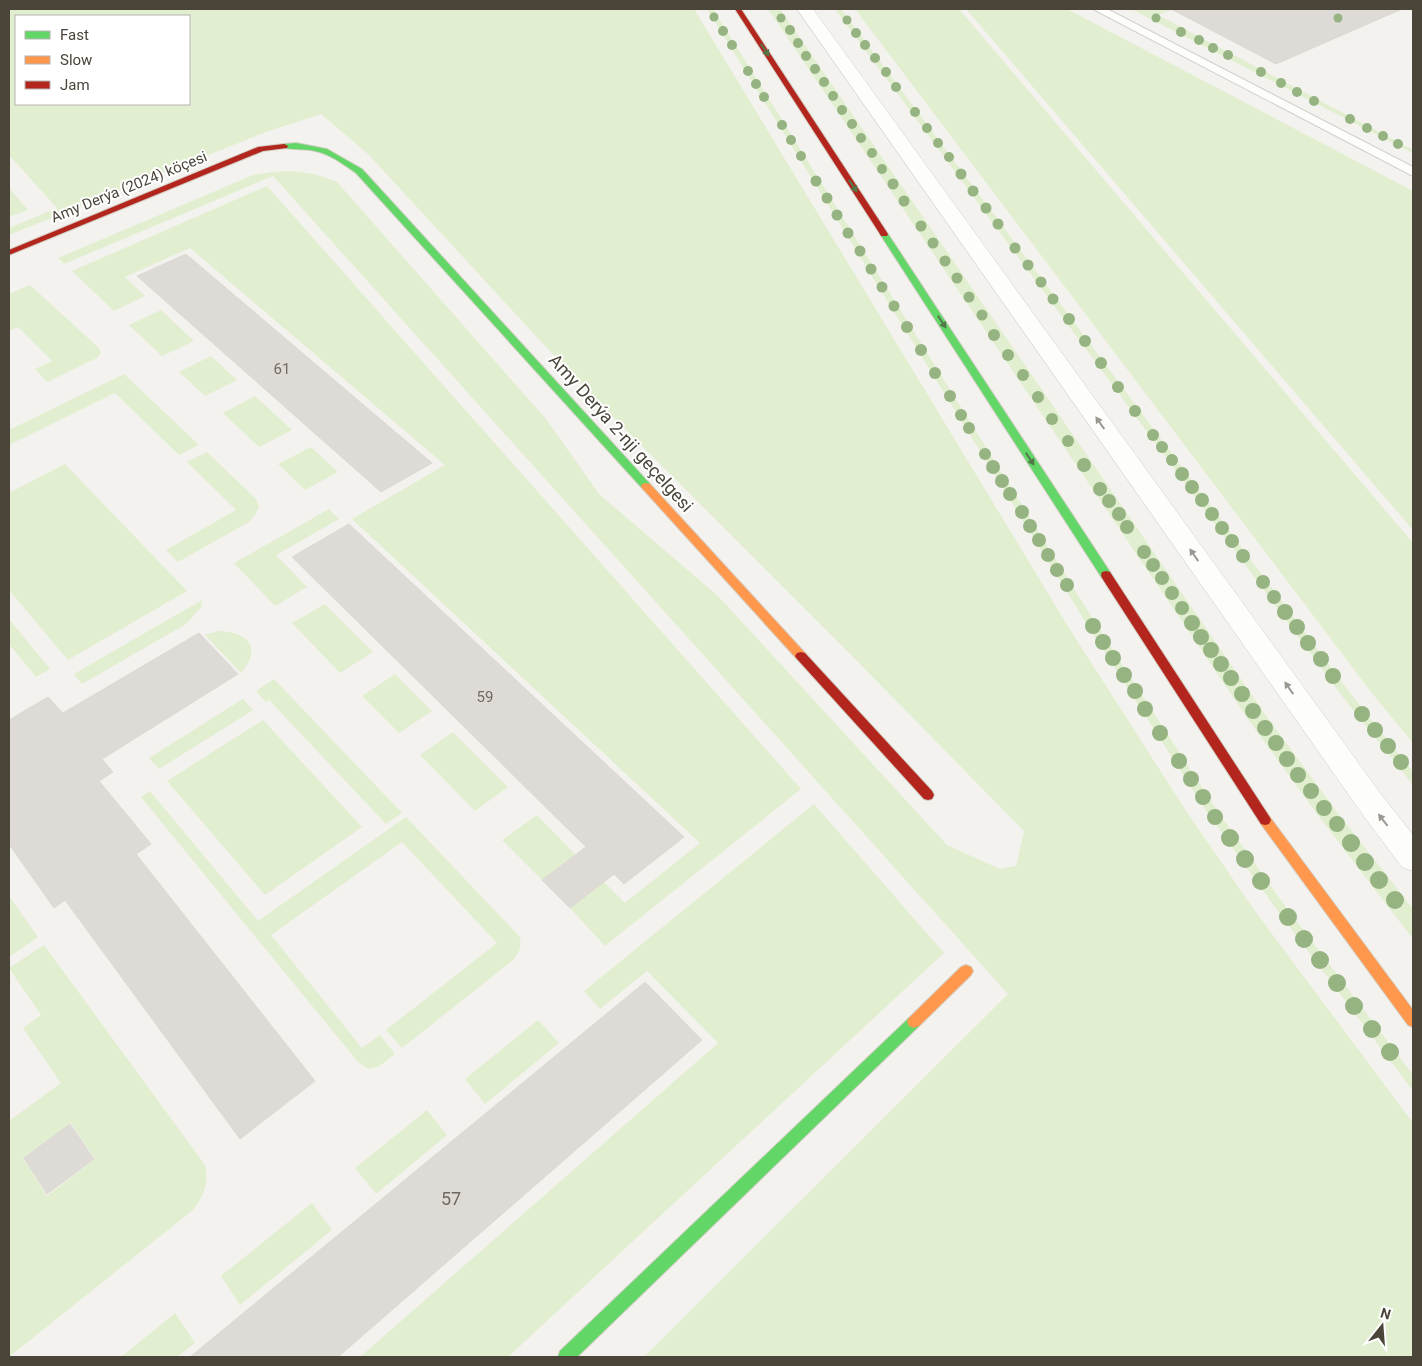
<svg xmlns="http://www.w3.org/2000/svg" width="1422" height="1366" font-family="Roboto,sans-serif">
  <rect width="100%" height="100%" fill="#f4f2ee"/>
  <path fill="#e1eecf" fill-rule="evenodd" d="M9,9H694L1069,628L1188,814L1255,911L1413,1123V1357H644L1008,994L273,176L64,264L58,258L253,175C285,169 307,169 337,182L546,419L599,494L718,596L947,845L1000,869L1016,866L1024,831L860,664L583,387L368,154L321,114L266,132L9,235V228L57,208L9,155ZM16,16H189V104H16Z
    M707,9H713L1096,624L1216,809L1283,903L1413,1075V1091L1274,906L1207,812L1088,626Z
    M768,9H780L1267,717L1337,812L1413,909V939L1320,818L1250,722Z
    M835,9H841L1350,693L1413,772V785L1342,696Z
    M855,9H959L1413,543V743L1371,692Z
    M966,9H1067L1413,191V530Z
    M1131,9H1173L1158,15L1413,150V153Z
    M267,186L801,789L605,946L570,908L604,882L625,903L700,843L352,519L445,465L190,248L125,277L145,296L114,311L72,271Z
    M9,188L28,210L9,217Z
    M30,285L99,348L101,353L97,358L47,382L35,369L52,361L18,327L9,331V294Z
    M161,310L194,341L162,356L129,325Z
    M211,356L237,380L205,396L179,372Z
    M124,374L199,445L179,455L115,393L9,445V430Z
    M255,396L292,430L259,447L223,413Z
    M311,447L338,472L305,490L278,464Z
    M207,452L256,499L259,507L255,515L249,522L178,562L166,550L236,510L187,462Z
    M65,464L187,591L68,660L9,590V493Z
    M329,509L339,519L276,555L307,587L275,606L234,563Z
    M202,600L201,607L186,624L82,684L74,674Z
    M325,604L373,652L340,673L292,623Z
    M9,619L50,669L36,677L9,644Z
    M218,631C248,632 263,647 241,673L205,635Z
    M395,674L432,711L399,733L362,696Z
    M274,679L402,813L386,824L269,700L266,702L256,691Z
    M243,699L253,710L159,769L149,758Z
    M263,720L362,827L265,895L167,781Z
    M453,732L508,787L475,811L420,755Z
    M150,791L258,921L406,817L520,937C522,947 519,953 512,961L402,1048L386,1030L497,943L402,842L271,935L362,1048L380,1035L395,1054L378,1067L368,1069L358,1062L141,797Z
    M814,804L944,953L508,1357H360L718,1043L647,971L600,1009L584,991Z
    M537,815L576,855L542,880L502,840Z
    M9,896L38,937L9,957Z
    M44,945L205,1165C209,1184 204,1195 193,1210L9,1357V1121L61,1083L23,1028L41,1015L9,968ZM71,1123L95,1159L47,1196L23,1158Z
    M538,1020L559,1043L485,1104L465,1079Z
    M427,1110L447,1135L376,1194L355,1168Z
    M312,1203L332,1230L240,1305L221,1276Z
    M175,1313L195,1343L177,1357H121Z"/>
  <path fill="#dedbd6" stroke="#dcd9d4" d="M1171,9H1402L1276,64Z
    M186,254L432,463L381,492L137,276Z
    M349,524L684,837L624,884L614,874L570,908L542,880L586,847L292,557Z
    M199,633L238,674L102,759L113,772L99,781L151,844L136,854L315,1081L240,1139L65,900L54,908L9,844V720L48,697L63,713Z
    M645,982L702,1040L338,1357H190Z
    M70,1124L94,1159L47,1194L24,1158Z"/>
  <g fill="none" stroke-linecap="round" stroke-linejoin="round">
    <defs>
      <path id="lane" d="M1093,9H1107L1413,167V176Z"/>
      <path id="street" d="M797,9H813L1383,797L1413,835V871L1402,867L1363,815Z"/>
      <path id="fast" d="M296,143L327,149L362,169L650,484L651,486L650,488H642L356,173C343,164 330,154 315,151C304,148 288,151 280,146L284,144Z
        M884,231L888,234L1110,572L1111,575L1110,578H1102L880,234Z
        M914,1016L919,1018L921,1022L919,1026L577,1357H558L560,1351L909,1018Z"/>
      <path id="slow" d="M646,483L650,484L805,653L807,656L805,659H797L642,488L641,486L642,484Z
        M1265,815L1269,816L1413,1010V1027L1408,1025L1261,824L1259,820L1261,816Z
        M966,965L971,967L973,971L971,975L919,1026L914,1028L909,1026L907,1022L909,1018L961,967Z"/>
      <path id="jam" d="M735,9H741L888,234L887,236H881L880,234Z
        M284,144L288,146L287,148L263,151L9,255V250L258,147Z
        M1106,571L1110,572L1269,816L1271,820L1269,824L1265,825L1261,824L1102,578L1101,575L1102,572Z
        M801,652L805,653L932,791L934,795L932,799L928,800L924,799L797,659L795,656L797,653Z"/>
    </defs>
    <use href="#lane" stroke="#d2d0cb" stroke-width="2"/>
    <use href="#street" stroke="#d2d0cb" stroke-width="1"/>
    <use href="#fast" stroke="#d3cfc5" stroke-width="2"/>
    <use href="#slow" stroke="#d3cfc5" stroke-width="2"/>
    <use href="#jam" stroke="#d3cfc5" stroke-width="2"/>
    <use href="#lane" fill="#fdfdfc" fill-rule="evenodd"/>
    <use href="#street" fill="#fdfdfc" fill-rule="evenodd"/>
    <use href="#fast" fill="#63d668" fill-rule="evenodd"/>
    <use href="#slow" fill="#ff974d" fill-rule="evenodd"/>
    <use href="#jam" fill="#b3261e" fill-rule="evenodd"/>
  </g>
  <g fill="#96b382">
    <circle cx="714" cy="17" r="4.5"/>
    <circle cx="781" cy="18" r="4.5"/>
    <circle cx="1156" cy="18" r="4.5"/>
    <circle cx="1338" cy="18" r="4.5"/>
    <circle cx="847" cy="20" r="4.5"/>
    <circle cx="790" cy="30" r="5"/>
    <circle cx="723" cy="31" r="5"/>
    <circle cx="1181" cy="32" r="5"/>
    <circle cx="856" cy="33" r="5"/>
    <circle cx="1199" cy="40" r="5"/>
    <circle cx="798" cy="43" r="5"/>
    <circle cx="732" cy="45" r="5"/>
    <circle cx="865" cy="45" r="5"/>
    <circle cx="1213" cy="48" r="5"/>
    <circle cx="1228" cy="55" r="5"/>
    <circle cx="806" cy="56" r="5"/>
    <circle cx="875" cy="58" r="5"/>
    <circle cx="815" cy="69" r="5"/>
    <circle cx="748" cy="71" r="5"/>
    <circle cx="886" cy="72" r="5"/>
    <circle cx="1261" cy="72" r="5"/>
    <circle cx="824" cy="82" r="5"/>
    <circle cx="1281" cy="83" r="5"/>
    <circle cx="756" cy="84" r="5"/>
    <circle cx="896" cy="87" r="5"/>
    <circle cx="1297" cy="92" r="5"/>
    <circle cx="833" cy="96" r="5"/>
    <circle cx="764" cy="97" r="5"/>
    <circle cx="1314" cy="101" r="5"/>
    <circle cx="842" cy="110" r="5"/>
    <circle cx="915" cy="112" r="5"/>
    <circle cx="1350" cy="119" r="5"/>
    <circle cx="852" cy="124" r="5"/>
    <circle cx="782" cy="125" r="5"/>
    <circle cx="927" cy="128" r="5"/>
    <circle cx="1367" cy="128" r="5"/>
    <circle cx="1383" cy="136" r="5"/>
    <circle cx="861" cy="138" r="5"/>
    <circle cx="791" cy="140" r="5"/>
    <circle cx="938" cy="143" r="5"/>
    <circle cx="1398" cy="144" r="5"/>
    <circle cx="872" cy="153" r="5"/>
    <circle cx="801" cy="156" r="5"/>
    <circle cx="949" cy="157" r="5"/>
    <circle cx="882" cy="169" r="5"/>
    <circle cx="961" cy="174" r="5.5"/>
    <circle cx="816" cy="181" r="5.5"/>
    <circle cx="893" cy="184" r="5.5"/>
    <circle cx="973" cy="191" r="5.5"/>
    <circle cx="827" cy="198" r="5.5"/>
    <circle cx="904" cy="201" r="5.5"/>
    <circle cx="986" cy="208" r="5.5"/>
    <circle cx="837" cy="215" r="5.5"/>
    <circle cx="998" cy="224" r="5.5"/>
    <circle cx="921" cy="226" r="5.5"/>
    <circle cx="848" cy="233" r="5.5"/>
    <circle cx="933" cy="243" r="5.5"/>
    <circle cx="1015" cy="248" r="5.5"/>
    <circle cx="860" cy="251" r="5.5"/>
    <circle cx="945" cy="261" r="5.5"/>
    <circle cx="1028" cy="265" r="5.5"/>
    <circle cx="871" cy="269" r="5.5"/>
    <circle cx="957" cy="278" r="5.5"/>
    <circle cx="1041" cy="282" r="5.5"/>
    <circle cx="882" cy="287" r="5.5"/>
    <circle cx="969" cy="297" r="5.5"/>
    <circle cx="1053" cy="299" r="5.5"/>
    <circle cx="894" cy="306" r="5.5"/>
    <circle cx="982" cy="315" r="5.5"/>
    <circle cx="1069" cy="319" r="6"/>
    <circle cx="907" cy="327" r="6"/>
    <circle cx="994" cy="335" r="6"/>
    <circle cx="1085" cy="341" r="6"/>
    <circle cx="921" cy="350" r="6"/>
    <circle cx="1008" cy="355" r="6"/>
    <circle cx="1101" cy="363" r="6"/>
    <circle cx="935" cy="373" r="6"/>
    <circle cx="1023" cy="375" r="6"/>
    <circle cx="1118" cy="387" r="6"/>
    <circle cx="950" cy="396" r="6"/>
    <circle cx="1038" cy="397" r="6"/>
    <circle cx="1135" cy="411" r="6"/>
    <circle cx="961" cy="415" r="6"/>
    <circle cx="1052" cy="419" r="6"/>
    <circle cx="969" cy="428" r="6"/>
    <circle cx="1153" cy="435" r="6"/>
    <circle cx="1068" cy="441" r="6"/>
    <circle cx="1162" cy="447" r="6"/>
    <circle cx="985" cy="454" r="6"/>
    <circle cx="1172" cy="460" r="6"/>
    <circle cx="1084" cy="465" r="7"/>
    <circle cx="993" cy="467" r="7"/>
    <circle cx="1182" cy="474" r="7"/>
    <circle cx="1002" cy="481" r="7"/>
    <circle cx="1192" cy="487" r="7"/>
    <circle cx="1100" cy="489" r="7"/>
    <circle cx="1010" cy="494" r="7"/>
    <circle cx="1202" cy="500" r="7"/>
    <circle cx="1109" cy="501" r="7"/>
    <circle cx="1022" cy="512" r="7"/>
    <circle cx="1119" cy="514" r="7"/>
    <circle cx="1212" cy="514" r="7"/>
    <circle cx="1030" cy="526" r="7"/>
    <circle cx="1127" cy="527" r="7"/>
    <circle cx="1222" cy="528" r="7"/>
    <circle cx="1039" cy="540" r="7"/>
    <circle cx="1232" cy="541" r="7"/>
    <circle cx="1144" cy="552" r="7"/>
    <circle cx="1048" cy="555" r="7"/>
    <circle cx="1243" cy="556" r="7"/>
    <circle cx="1153" cy="565" r="7"/>
    <circle cx="1057" cy="570" r="7"/>
    <circle cx="1162" cy="578" r="7"/>
    <circle cx="1263" cy="582" r="7"/>
    <circle cx="1067" cy="585" r="7"/>
    <circle cx="1172" cy="593" r="7"/>
    <circle cx="1274" cy="597" r="7"/>
    <circle cx="1182" cy="608" r="7"/>
    <circle cx="1285" cy="612" r="8"/>
    <circle cx="1192" cy="623" r="8"/>
    <circle cx="1093" cy="626" r="8"/>
    <circle cx="1297" cy="627" r="8"/>
    <circle cx="1201" cy="637" r="8"/>
    <circle cx="1103" cy="642" r="8"/>
    <circle cx="1308" cy="643" r="8"/>
    <circle cx="1211" cy="650" r="8"/>
    <circle cx="1113" cy="658" r="8"/>
    <circle cx="1321" cy="659" r="8"/>
    <circle cx="1221" cy="664" r="8"/>
    <circle cx="1124" cy="675" r="8"/>
    <circle cx="1333" cy="676" r="8"/>
    <circle cx="1231" cy="678" r="8"/>
    <circle cx="1135" cy="691" r="8"/>
    <circle cx="1242" cy="694" r="8"/>
    <circle cx="1145" cy="709" r="8"/>
    <circle cx="1253" cy="711" r="8"/>
    <circle cx="1362" cy="714" r="8"/>
    <circle cx="1265" cy="728" r="8"/>
    <circle cx="1375" cy="730" r="8"/>
    <circle cx="1160" cy="733" r="8"/>
    <circle cx="1276" cy="743" r="8"/>
    <circle cx="1388" cy="746" r="8"/>
    <circle cx="1287" cy="759" r="8"/>
    <circle cx="1179" cy="761" r="8"/>
    <circle cx="1401" cy="762" r="8"/>
    <circle cx="1298" cy="775" r="8"/>
    <circle cx="1191" cy="779" r="8"/>
    <circle cx="1311" cy="791" r="8"/>
    <circle cx="1203" cy="797" r="8"/>
    <circle cx="1324" cy="808" r="8"/>
    <circle cx="1215" cy="817" r="8"/>
    <circle cx="1337" cy="824" r="8"/>
    <circle cx="1230" cy="838" r="9"/>
    <circle cx="1351" cy="843" r="9"/>
    <circle cx="1245" cy="859" r="9"/>
    <circle cx="1365" cy="862" r="9"/>
    <circle cx="1379" cy="880" r="9"/>
    <circle cx="1261" cy="881" r="9"/>
    <circle cx="1395" cy="900" r="9"/>
    <circle cx="1288" cy="917" r="9"/>
    <circle cx="1304" cy="939" r="9"/>
    <circle cx="1320" cy="960" r="9"/>
    <circle cx="1337" cy="983" r="9"/>
    <circle cx="1354" cy="1006" r="9"/>
    <circle cx="1372" cy="1029" r="9"/>
    <circle cx="1390" cy="1052" r="9"/>
  </g>
  <defs><path id="oneway-solid" d="M-6-.8H1V-3.2L6.5 0L1 3.2V.8H-6Z" transform="scale(1.25)"/></defs>
  <g fill="#537749">
    <use href="#oneway-solid" transform="translate(765 50) rotate(57)"/>
    <use href="#oneway-solid" transform="translate(853 186) rotate(57)"/>
    <use href="#oneway-solid" transform="translate(942 322) rotate(57)"/>
    <use href="#oneway-solid" transform="translate(1030 459) rotate(57)"/>
  </g>
  <g fill="#9b9791">
    <use href="#oneway-solid" transform="translate(1100 423) rotate(-125)"/>
    <use href="#oneway-solid" transform="translate(1194 555) rotate(-125)"/>
    <use href="#oneway-solid" transform="translate(1289 688) rotate(-125)"/>
    <use href="#oneway-solid" transform="translate(1383 820) rotate(-128)"/>
  </g>
  <g text-anchor="middle" stroke-width="4" stroke-linejoin="round" paint-order="stroke">
    <g font-size="15" fill="#4b4439" stroke="#fff">
      <text transform="translate(129 187) rotate(-22)" y="5">Amy Derýa (2024) köçesi</text>
    </g>
    <g font-size="15" fill="#706a61">
      <text x="282" y="374">61</text>
      <text x="485" y="702">59</text>
    </g>
    <g font-size="18" fill="#4b4439" stroke="#fff">
      <text transform="translate(621 433) rotate(48)" y="6">Amy Derýa 2-nji geçelgesi</text>
    </g>
    <g font-size="18" fill="#706a61">
      <text x="451" y="1205">57</text>
    </g>
  </g>
  <rect width="1422" height="1366" fill="none" stroke="#4b4439" stroke-width="20"/>
  <rect x="15" y="15" width="175" height="90" fill="#ffffff" stroke="#b7b4b0"/>
  <rect x="25" y="31" width="25" height="8" fill="#63d668" stroke="#b7b4b0"/>
  <text x="60" y="40" font-size="15" fill="#4b4439">Fast</text>
  <rect x="25" y="56" width="25" height="8" fill="#ff974d" stroke="#b7b4b0"/>
  <text x="60" y="65" font-size="15" fill="#4b4439">Slow</text>
  <rect x="25" y="81" width="25" height="8" fill="#b3261e" stroke="#b7b4b0"/>
  <text x="60" y="90" font-size="15" fill="#4b4439">Jam</text>
  <g transform="translate(1382 1326) rotate(17)" stroke="#ffffff" stroke-width="4" paint-order="stroke">
  <path d="M0-4L9 19L0 12L-9 19Z" fill="#4b4439"/>
  <text y="-8" font-size="14" font-weight="bold" text-anchor="middle" fill="#4b4439">N</text>
  </g>
</svg>
